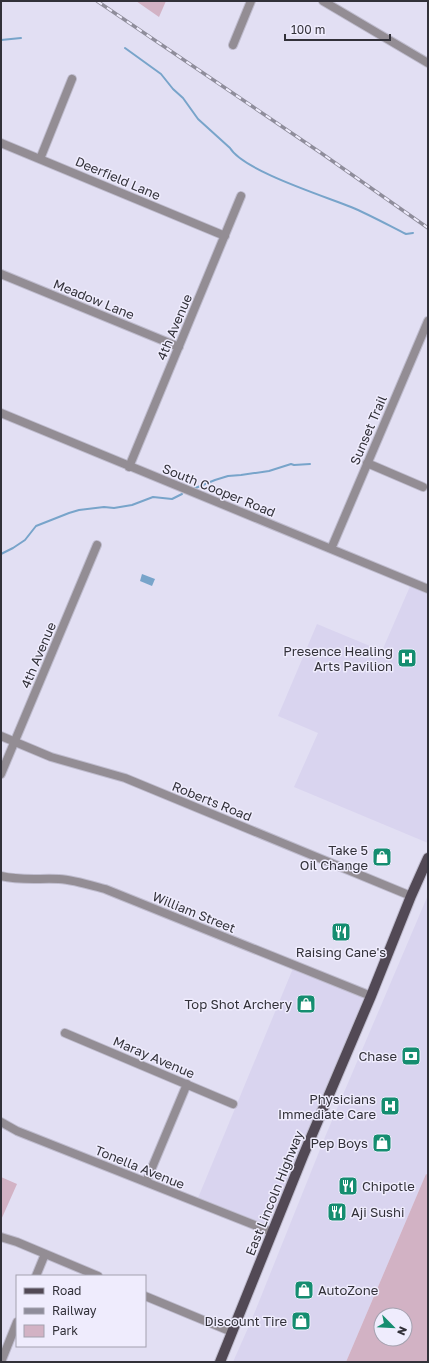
<svg xmlns="http://www.w3.org/2000/svg" width="429" height="1363" font-family="'Golos Text',sans-serif">
  <rect width="100%" height="100%" fill="#e2dff3"/>
  <path fill="#d9d4ef" d="M411,584L428,591V843L294,787L318,733L278,716L317,624L382,651Z
    M428,895V1174H426L346,1362H233L252,1319L325,1137Z
    M294,966L368,997L268,1225L198,1198Z"/>
  <path fill="#d2b2c4" fill-rule="evenodd" d="M136,1H166L159,17Z
    M426,1174L428,1175V1362H346ZM381,1315H405V1339H381Z
    M1,1177L17,1184L1,1220Z"/>
  <path fill="#78a4ca" d="M142,574L155,579L152,586L140,581Z"/>
  <g fill="none" stroke-linecap="round" stroke-linejoin="round">
    <path stroke="#78a4ca" stroke-width="2" d="M1,40L21,38
      M125,48L161,74L173,89L183,98L198,119L230,148C244,171 324,196 351,207C370,215 388,225 406,234L413,233
      M193,489L215,480L228,476L241,475L269,471L291,464L294,465L310,464
      M1,554L13,548L25,540L36,526L69,513L79,510L104,507L114,508L132,505L153,497L172,499L182,494"/>
    <defs>
      <path id="minor" d="M323,1L428,63
        M233,45L251,1
        M1,143L225,236
        M40,159L72,79
        M1,274L179,347
        M1,413L428,589
        M367,463L423,487
        M129,467L241,196
        M331,549L428,321
        M1,736L51,757L125,778L411,896
        M1,774L97,545
        M1,876C21,881 40,878 59,879C74,880 90,885 105,889L371,996
        M65,1033L233,1104
        M1,1122L17,1131L272,1232
        M146,1182L187,1084
        M1,1237L17,1242L98,1276
        M36,1276L45,1254
        M145,1296L232,1332
        M1,1362L17,1322"/>
      <path id="primary" d="M220,1362L303,1156L371,996L411,896L428,858"/>
    </defs>
    <use href="#minor" stroke="#bfbcce" stroke-width="10"/>
    <use href="#primary" stroke="#bfbcce" stroke-width="12"/>
    <use href="#minor" stroke="#938d94" stroke-width="8"/>
    <use href="#primary" stroke="#524955" stroke-width="10"/>
    <defs>
      <path id="rail" d="M97,1L321,153L428,228"/>
    </defs>
    <use href="#rail" stroke="#8f8d9b" stroke-width="3.5"/>
    <use href="#rail" stroke="#efecfd" stroke-width="2" stroke-dasharray="6" stroke-linecap="butt"/>
  </g>
  <defs>
    <symbol id="hospital-square" viewBox="-11 -11 22 22"><rect x="-9" y="-9" width="18" height="18" rx="4" fill="#158d70" stroke="#efecfd"/><path d="M-5-5h3v3.5h4V-5h3V5h-3V1.5h-4V5h-3Z" fill="#fff"/></symbol>
    <symbol id="shop-square" viewBox="-11 -11 22 22"><rect x="-9" y="-9" width="18" height="18" rx="4" fill="#158d70" stroke="#efecfd"/><path d="M-5-2.5h2.3a2.7 3.5 0 0 1 5.4 0H5L5.5 6h-11ZM-1.5-2.5h3a1.5 2.3 0 0 0-3 0Z" fill="#fff"/></symbol>
    <symbol id="restaurant-square" viewBox="-11 -11 22 22"><rect x="-9" y="-9" width="18" height="18" rx="4" fill="#158d70" stroke="#efecfd"/><path d="M-5-6h1v4h1v-4h1v4h1v-4h1v5L-1.5 .5V6h-2V.5L-5-1ZM5-6V6H3V1.5H1.5Q1.5-4 5-6Z" fill="#fff"/></symbol>
    <symbol id="bank-square" viewBox="-11 -11 22 22"><rect x="-9" y="-9" width="18" height="18" rx="4" fill="#158d70" stroke="#efecfd"/><path d="M-6-4H6V4H-6ZM0-2.3a2.3 2.3 0 1 0 0 4.6a2.3 2.3 0 1 0 0-4.6Z" fill="#fff"/></symbol>
  </defs>
  <g fill-rule="evenodd">
    <use href="#hospital-square" x="396" y="647" width="22" height="22"/>
    <use href="#shop-square" x="371" y="846" width="22" height="22"/>
    <use href="#restaurant-square" x="330" y="921" width="22" height="22"/>
    <use href="#shop-square" x="295" y="993" width="22" height="22"/>
    <use href="#bank-square" x="400" y="1045" width="22" height="22"/>
    <use href="#hospital-square" x="379" y="1095" width="22" height="22"/>
    <use href="#shop-square" x="371" y="1132" width="22" height="22"/>
    <use href="#restaurant-square" x="337" y="1175" width="22" height="22"/>
    <use href="#restaurant-square" x="326" y="1201" width="22" height="22"/>
    <use href="#shop-square" x="293" y="1279" width="22" height="22"/>
    <use href="#shop-square" x="290" y="1310" width="22" height="22"/>
  </g>
  <g text-anchor="middle" stroke-width="3" stroke-linejoin="round" paint-order="stroke">
    <g font-size="13" fill="#323139" stroke="#efecfd">
      <text transform="translate(118 178) rotate(23)" y="5">Deerfield Lane</text>
      <text transform="translate(94 299) rotate(22)" y="5">Meadow Lane</text>
      <text transform="translate(174 327) rotate(-67)" y="5">4th Avenue</text>
      <text transform="translate(368 430) rotate(-67)" y="5">Sunset Trail</text>
      <text transform="translate(219 490) rotate(22)" y="5">South Cooper Road</text>
      <text transform="translate(38 655) rotate(-67)" y="5">4th Avenue</text>
      <text transform="translate(212 801) rotate(22)" y="5">Roberts Road</text>
      <text transform="translate(194 912) rotate(22)" y="5">William Street</text>
      <text transform="translate(154 1057) rotate(23)" y="5">Maray Avenue</text>
      <text transform="translate(140 1167) rotate(22)" y="5">Tonella Avenue</text>
      <text transform="translate(274 1193) rotate(-68)" y="5">East Lincoln Highway</text>
    </g>
    <g font-size="13" fill="#323139" stroke="#efecfd" text-anchor="end">
      <text x="393" y="656">Presence Healing<tspan x="393" dy="15">Arts Pavilion</tspan></text>
      <text x="368" y="855">Take 5<tspan x="368" dy="15">Oil Change</tspan></text>
      <text x="341" y="957" text-anchor="middle">Raising Cane's</text>
      <text x="292" y="1009">Top Shot Archery</text>
      <text x="397" y="1061">Chase</text>
      <text x="376" y="1104">Physicians<tspan x="376" dy="15">Immediate Care</tspan></text>
      <text x="368" y="1148">Pep Boys</text>
      <text x="362" y="1191" text-anchor="start">Chipotle</text>
      <text x="351" y="1217" text-anchor="start">Aji Sushi</text>
      <text x="318" y="1295" text-anchor="start">AutoZone</text>
      <text x="287" y="1326">Discount Tire</text>
    </g>
  </g>
  <rect width="429" height="1363" fill="none" stroke="#323139" stroke-width="4"/>
  <rect x="16" y="1275" width="130" height="72" fill="#efecfd" stroke="#a3a1af"/>
  <rect x="24" y="1288" width="20" height="6" fill="#524955" stroke="#a3a1af"/>
  <text x="52" y="1295" font-size="12" fill="#323139">Road</text>
  <rect x="24" y="1308" width="20" height="6" fill="#8f8d9b" stroke="#a3a1af"/>
  <text x="52" y="1315" font-size="12" fill="#323139">Railway</text>
  <rect x="24" y="1325" width="20" height="12" fill="#d2b2c4" stroke="#a3a1af"/>
  <text x="52" y="1335" font-size="12" fill="#323139">Park</text>
  <g transform="translate(393 1327) rotate(114)"><circle r="19" fill="#efecfd" stroke="#a3a1af"/>
  <path d="M0-3L7 15L0 10L-7 15Z" fill="#158d70"/>
  <text y="-6" font-size="11" font-weight="bold" text-anchor="middle" fill="#323139">N</text>
  </g>
  <path d="M285 34v6h105v-6" fill="none" stroke="#323139" stroke-width="2"/>
  <text x="291" y="34" font-size="12" fill="#323139" stroke="#efecfd" stroke-width="3" paint-order="stroke">100 m</text>
</svg>
